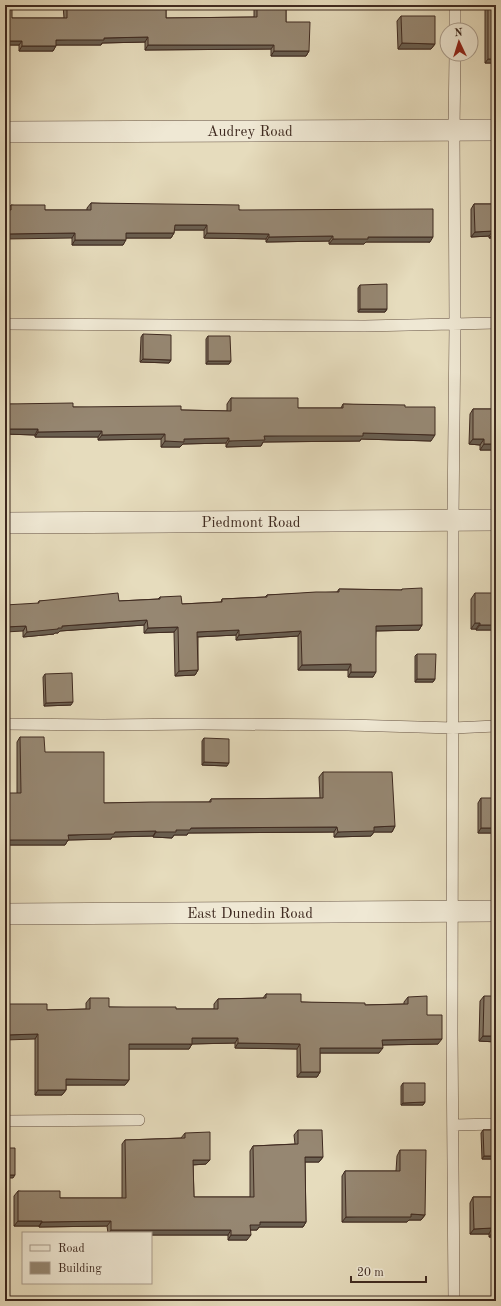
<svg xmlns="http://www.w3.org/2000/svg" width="501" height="1306" font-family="'Old Standard TT',serif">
  <rect width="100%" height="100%" fill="#e6dcbd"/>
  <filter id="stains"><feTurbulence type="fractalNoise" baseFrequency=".005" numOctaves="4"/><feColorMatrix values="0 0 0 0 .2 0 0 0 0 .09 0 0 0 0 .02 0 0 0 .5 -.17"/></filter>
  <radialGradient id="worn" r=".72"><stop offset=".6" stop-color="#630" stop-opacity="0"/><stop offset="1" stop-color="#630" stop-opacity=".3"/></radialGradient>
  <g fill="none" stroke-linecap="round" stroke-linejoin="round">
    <defs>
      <path id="service" d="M455,30V5
        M5,324L365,326L496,323
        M5,724L103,725L199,724L348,725L453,728L496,726
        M5,1121L139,1120
        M454,1125L496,1124
        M454,1301L452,1032L453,520L455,325L454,130L455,54"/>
      <path id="minor" d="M5,132L496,130
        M5,523L496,520
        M5,914L496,911"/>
    </defs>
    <use href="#service" stroke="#695647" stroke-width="12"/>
    <use href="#minor" stroke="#695647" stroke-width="22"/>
    <use href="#service" stroke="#efe8d4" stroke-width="11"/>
    <use href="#minor" stroke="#efe8d4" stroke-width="21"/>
  </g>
  <path fill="#817462" stroke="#3f2a20" d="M5,5L12,18H64L63,5H166V18L254,17V5H286V22L309,51L306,56H271V49L145,50V42L102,43L101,45H56L53,51H19V45H5Z
    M486,5H496V63H485V7Z
    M401,16L435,44L431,49H398L397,21Z
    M91,203L239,210L430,242H366L364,244H329V241L266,242V239L204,238V230H174V233L171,238H126L123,245H72V238L7,210L11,205L45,210H87V208Z
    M474,204H496V238H489V236L471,237V209Z
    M360,285L387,309L385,312H358V288Z
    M143,334L171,360L169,363L140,362L141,337Z
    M208,336L231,361L229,364H206V339Z
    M231,398L298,408H341L343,404L405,407L431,441L361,439L360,441L263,442L261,446L226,447V443L183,444L180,447H161V439L98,440V437H35V435L5,434V401L7,404L73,407L181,410L227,411V404Z
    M473,409H496V450H480V445L469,444L470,414Z
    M339,589L401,590L402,589L422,625L419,630L376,631L373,677H348V670H298V636L236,640V635L198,637V670L195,675L175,676L174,632L144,633V625L60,631L58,633H55L54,634L23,637V631L39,601H119L158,599L160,597L182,604L221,602L222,599L265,597L267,595L337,592Z
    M475,593L496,630H476V629H471V599Z
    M417,654L435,679L433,682H415V656Z
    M45,674L71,705L44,706L43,677Z
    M20,737L45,752L104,803L209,802L211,799L320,798L319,777L323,772L395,826L392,832H374L371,836L334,837V832L188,833L187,835H174L172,838L153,837V836L112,837L111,839L68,840L65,845H6L17,793V742Z
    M204,738L227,766L202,765V741Z
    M481,798L496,833H478V803Z
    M266,994L301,1002L365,1005L404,1004V1002L408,997L427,1015L438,1044L383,1045L379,1053H320V1072L317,1077H297V1049L235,1048V1043L192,1044L189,1049H129V1080L125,1085H66V1090L62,1095H35V1039L47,1010L86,1009V1003L90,998L109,1007L176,1009H214V1004L218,999L263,998Z
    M484,996L496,1042L479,1041L480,1001Z
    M403,1083L425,1102L423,1105H401V1086Z
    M298,1130L323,1157L319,1162H305L306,1222L303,1227H259L257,1230H250L247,1240H228V1235H151V1233H108L107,1226L39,1227V1226H14V1196L18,1191L60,1198H122V1144L125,1140L181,1138L185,1133L210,1160L206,1164L193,1165L194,1197H250V1151L253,1146L295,1144L294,1135Z
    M483,1130H496V1159H482L481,1133Z
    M400,1150L425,1215L421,1220H409L407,1222H342V1176L345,1171H396L397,1156Z
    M473,1197H496V1237H489V1234H470V1203Z"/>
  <path fill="#695e50" stroke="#3f2a20" d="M148,37L145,42L102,43L101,45H53L56,40L104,38Z
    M5,41H22L19,45H5Z
    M402,43L435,44L431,49H398Z
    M148,45H274L271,49L145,50Z
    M22,46H56L53,51H19Z
    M274,51H309L306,56H271Z
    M488,59H496V63H485Z
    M175,225H207L204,230H171Z
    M493,231L489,236L471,237L475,232Z
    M75,233L72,238L5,239V234Z
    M126,233H174L171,238H123Z
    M207,233L269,234L266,239L204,238Z
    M493,234H496V238H489Z
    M333,236L329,241L266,242L269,237Z
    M368,237H433L430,242H366L364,244H329L333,239Z
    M75,240H126L123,245H72Z
    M360,309H387L385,312H358Z
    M143,359L171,360L169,363L140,362Z
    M208,361H231L229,364H206Z
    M5,429H38L35,435L5,434Z
    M102,431L98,437H35L38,432Z
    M363,433L435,435L431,441L361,439L360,441L263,442L261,446L226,447L229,441L264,436Z
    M165,434L161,439L98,440L102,435Z
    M229,438L226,443L183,444L180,447H161L165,441L184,439Z
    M473,439H484L480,445L469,444Z
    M484,444H496V450H480Z
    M147,620L144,625L60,631L58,633H55L54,634L23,637L27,632L62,626Z
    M475,623H480L476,629H471Z
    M422,625L419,630L372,631L376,626Z
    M480,625H496V630H476Z
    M26,626L23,631L5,632V627Z
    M178,627L174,632L144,633L148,628Z
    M239,630L236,635L194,637L197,632Z
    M301,631L298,636L236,640L239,635Z
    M351,664L348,670H298L302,665Z
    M198,670L195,675L175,676L179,671Z
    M351,672H376L373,677H348Z
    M417,679H435L433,682H415Z
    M73,702L71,705L44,706L46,703Z
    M204,762L229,763L227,766L202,765Z
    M395,826L392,832H374L371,836L334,837L338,832L374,827Z
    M337,827L334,832L188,833L187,835H174L172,838L153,837L156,832L191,828Z
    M481,828H496V833H478Z
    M156,831L153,836L112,837L111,839L68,840L65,845H6L5,847V842L8,840L115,832Z
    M38,1034L35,1039L5,1040V1035Z
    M483,1036H496V1042L479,1041Z
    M192,1038H238L235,1043L189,1044Z
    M442,1039L438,1044L379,1045L382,1040Z
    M238,1043L300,1044L297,1049L235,1048Z
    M129,1044H192L189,1049H126Z
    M320,1048H383L379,1053H316Z
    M301,1072H320L317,1077H297Z
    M66,1079L129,1080L125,1085H62Z
    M38,1090H66L62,1095H35Z
    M425,1102L423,1105H401L403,1103Z
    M484,1156H496V1159H482Z
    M305,1157H323L319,1162H302Z
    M193,1160H210L206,1164L190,1165Z
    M5,1175H15L13,1178H5Z
    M411,1214L425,1215L421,1220H409L407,1222H342L346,1217Z
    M18,1221H42L39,1226H14Z
    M111,1221L107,1226L39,1227L42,1222Z
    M260,1222H306L303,1227H259L257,1230H247L250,1225Z
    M492,1228L489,1234H470L474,1229Z
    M111,1230H231L228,1235H151V1233H109Z
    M493,1232H496V1237H489Z
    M231,1235H251L247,1240H228Z"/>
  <path fill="#968772" stroke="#3f2a20" d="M5,5H12V18H67V5H166V18L257,17V5H286V22H310L309,51H274V45H148V37L104,38V40H56V46H22V41H5Z
    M488,5H496V59H488Z
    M401,16H435V44L402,43Z
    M91,203L239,205V210L433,209V237H368V239H333V236L269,237V234L207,233V225H175L174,233H126V240H75V233L5,234V210H11V205H45V210H91Z
    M474,204H496V234H493V231L475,232Z
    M387,284V309H360V285Z
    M143,334L171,335V360L143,359Z
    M208,336H230L231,361H208Z
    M231,398H298V408H343V404L405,405V407H435V435L363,433V436H264L265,440L229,441V438L184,439V442L165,441V434L102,435V431L38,432V429H5V401H7V404L73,403V407L181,406V410L231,411Z
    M473,409H496V444H484V439H473Z
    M422,588V625L376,626V672H351V664L302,665L301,631L239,635V630L197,632L198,670L179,671L178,627L148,628L147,620L62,626V628H58V629L27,632L26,626L5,627V605L39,603V601L118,593L119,601L160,599V597L181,596L182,604L222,602V599L267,597V595L316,592H339V589L402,590V589Z
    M475,593H495V596H496V625H480V623H475Z
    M417,654H436L435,679H417Z
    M72,673L73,702L46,703L45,674Z
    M20,737H44L45,752H104V803L151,802H211V799L323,798V772H392L395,826L374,827V831L338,832L337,827L191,828L190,830H176V832H156V831L115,832L114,834L68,835L69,840H8V842H5V793H21Z
    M204,738L229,739V763L204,762Z
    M481,798H496V828H481Z
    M266,994H301V1002L365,1003V1005L408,1004V997L427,996V1015H442V1039L382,1040L383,1048H320V1072H301L300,1044L238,1043V1038H192V1044H129V1080L66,1079V1090H38V1034L5,1035V1004H47V1010L90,1009V998H109V1007H176V1009H218V999L266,998Z
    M484,996H496V1036H483Z
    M403,1083H425V1102L403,1103Z
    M298,1130H322L323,1157H305L306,1222H260V1225H250L251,1235H231V1230H111V1221L42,1222V1221H18V1191H60V1198H126L125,1140L185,1138V1133L210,1132V1160H193L194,1197H254L253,1146L298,1144Z
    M483,1130H496V1156H484Z
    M5,1148H15V1175H5Z
    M400,1150H426L425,1215L411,1214V1217H346L345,1171H400Z
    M473,1197H496V1232H493L492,1228L474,1229Z"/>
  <g text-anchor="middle" stroke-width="3.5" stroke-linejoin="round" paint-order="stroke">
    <g font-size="15" fill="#3f2a20" stroke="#efe8d4">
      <text x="250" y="136">Audrey Road</text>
      <text x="251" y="527">Piedmont Road</text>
      <text x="250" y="918">East Dunedin Road</text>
    </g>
  </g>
  <rect width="501" height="1306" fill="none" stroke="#e6dcbd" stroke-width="20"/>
  <rect x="6" y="6" width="489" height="1294" fill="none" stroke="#3f2a20" stroke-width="2"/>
  <rect x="10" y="10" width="481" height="1286" fill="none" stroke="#3f2a20"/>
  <rect x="22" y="1232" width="130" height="52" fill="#efe8d4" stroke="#a99c8c"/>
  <rect x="30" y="1245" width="20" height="6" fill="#efe8d4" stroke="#a99c8c"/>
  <text x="58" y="1252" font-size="12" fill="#3f2a20">Road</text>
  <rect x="30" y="1262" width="20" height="12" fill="#968772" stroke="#a99c8c"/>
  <text x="58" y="1272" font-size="12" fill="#3f2a20">Building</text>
  <g transform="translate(459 42) rotate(356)"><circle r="19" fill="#efe8d4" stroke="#a99c8c"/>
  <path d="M0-3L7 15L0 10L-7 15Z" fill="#8f2418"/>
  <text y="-6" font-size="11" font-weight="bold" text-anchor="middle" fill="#3f2a20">N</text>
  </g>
  <path d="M351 1276v6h75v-6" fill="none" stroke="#3f2a20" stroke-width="2"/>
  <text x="357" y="1276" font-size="12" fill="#3f2a20" stroke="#efe8d4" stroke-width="3" paint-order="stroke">20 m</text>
  <rect width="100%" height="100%" filter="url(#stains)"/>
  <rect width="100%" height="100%" fill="url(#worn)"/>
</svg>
